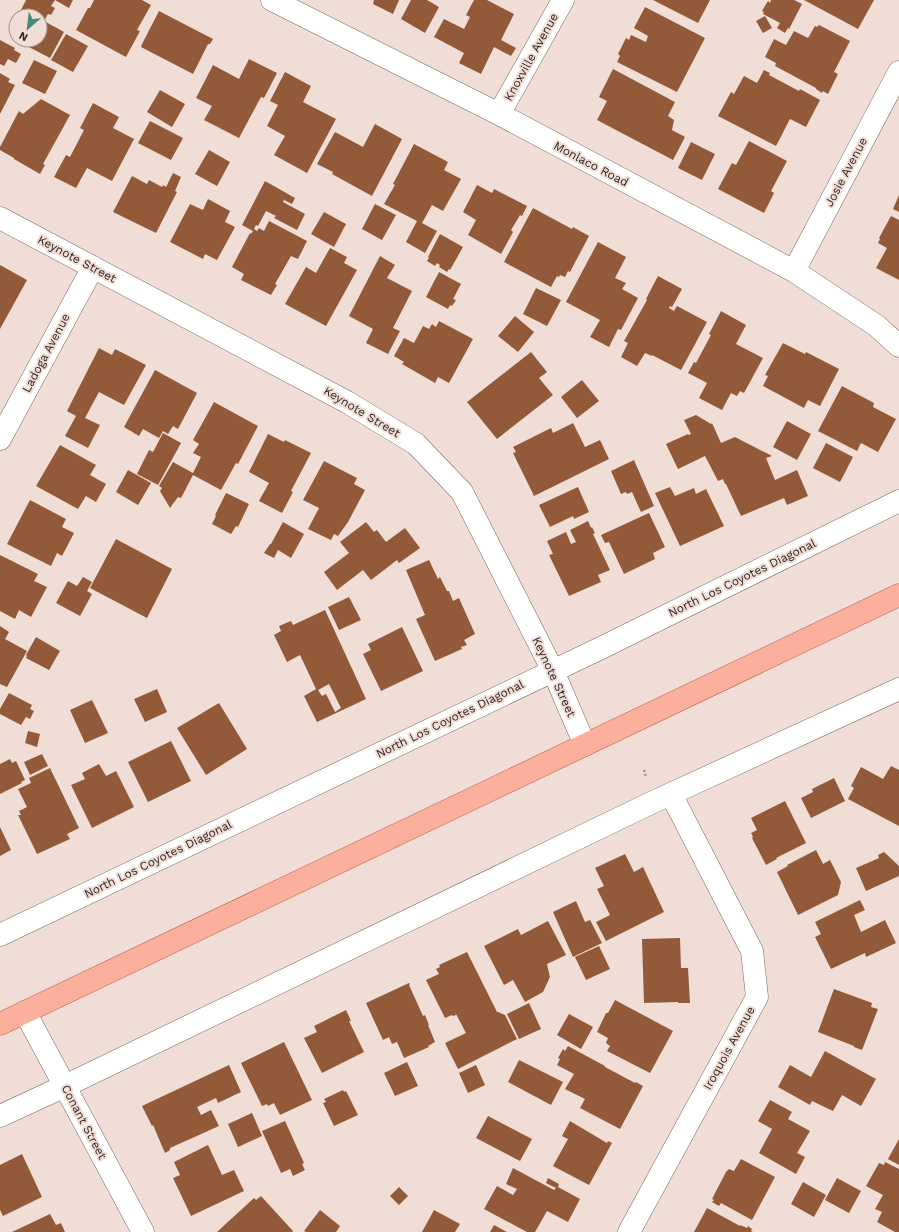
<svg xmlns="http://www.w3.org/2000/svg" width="899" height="1232" font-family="'Work Sans',sans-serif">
  <rect width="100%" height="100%" fill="#f0ddd6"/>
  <path fill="#935a39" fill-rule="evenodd" d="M26,0H73L69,8L55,0L51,6L55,8L51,15L48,14L44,21L64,32L50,58L25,45L28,40H40V16H23L19,14Z
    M94,0H142L151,5L137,30L140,31L126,57L76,30L88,8H90Z
    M374,0H399L393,14L373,4Z
    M411,0H427L439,7L425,33L401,19Z
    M474,0H487L514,14L501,40L516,48L511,56L494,47L481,74L459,63L464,53L434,37L444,19L464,29L470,17L466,15Z
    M653,0H710L698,23Z
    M771,0H794L802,4L789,29L788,28L785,33L777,28L780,23L763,14L764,12L762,11L768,1L770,3Z
    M804,0H874L858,29Z
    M645,7L705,38L677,92L617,62L620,56L618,54L626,38L629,40L631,35L646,42L648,36L634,28Z
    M159,11L213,39L210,44H208L193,74L141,47L142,44Z
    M765,16L772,28L763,33L756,21Z
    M819,25L850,41L834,72L838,74L828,94L823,91L822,93L816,89V88L775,66L776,63L765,57L774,39L786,45L794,31L808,38L815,26L817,27Z
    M66,34L88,46L73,72L51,60Z
    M0,40L15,48L14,50L21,54L16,63L8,59L4,66L0,64Z
    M249,59L277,73L264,98L261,97L239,138L204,120L212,106L196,98L213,65L239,79Z
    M34,60L57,71L45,94L22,83Z
    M613,69L675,102L668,116L674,120L672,130L685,137L673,160L597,120L607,101L599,97Z
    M764,70L770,73L769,75L799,91L800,89L820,100L806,127L790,119L776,146L718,116L731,92L734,94L744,76L757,83Z
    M285,72L311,86L303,102L336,119L307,173L274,155L285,136L267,126L278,105L270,101Z
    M0,73L10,79L8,82L15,85L0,114Z
    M160,90L185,104L172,127L147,112Z
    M41,99L70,115L43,164L45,165L40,174L14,159V158L0,150V147L19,111L23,114Z
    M93,103L119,117L113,128L134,139L112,181L87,168L76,188L54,177L66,155L70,157L84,130L80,128Z
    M150,121L183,138L171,160L138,143Z
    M375,124L402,139L372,196L332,174L333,172L317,164L335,132L363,147Z
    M749,141L787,161L771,191L774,193L764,213L718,189L732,163L736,165Z
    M691,142L715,154L702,180L678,168Z
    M414,144L448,162L444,170L461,179L443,211L432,205L422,223L437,231L425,253L406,242L417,221L384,204L395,185L393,184Z
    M209,150L230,162L217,186L195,174Z
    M173,173L181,177L175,191L177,192L156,233L113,212L132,176L147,184L149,180L162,187L163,185L166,187Z
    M265,181L295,198L292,204L284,200L283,202L305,214L297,230L274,218L276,216L266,211L258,226L256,225L254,229L257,231L259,228L264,231L269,221L307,241L298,259L291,256L275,284L277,285L271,295L241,280L244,274L232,267L250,233L251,234L253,231L242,225Z
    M477,185L492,193L494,189L527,206L522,216L520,215L511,230L513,232L501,254L468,235L476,220L463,212Z
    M899,195V212L893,209Z
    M208,199L230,211L225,222L235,227L217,260L205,254L203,259L170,242L190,204L203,210Z
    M375,204L396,215L382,240L362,229Z
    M533,208L572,229L573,227L589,236L570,272L568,271L565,277L560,275L559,277L557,276L551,287L504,262Z
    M324,212L346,224L334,247L311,234Z
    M891,216L899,220V280L876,268L887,248L878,243L880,239L879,238Z
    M440,234L463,247L450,270L449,269L447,272L439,267L440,265L437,263L435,266L427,261L429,258L428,257Z
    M598,242L626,257L615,278L626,283L622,289L638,298L621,330L618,329L609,347L590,337L600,320L566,302Z
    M330,248L347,257L344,263L357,270L326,326L285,304L306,267L316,273Z
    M380,256L395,265L387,278L412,291L393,328L400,331L388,354L366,343L373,329L349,316Z
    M0,265L27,280L0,329Z
    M439,272L461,284L453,299L456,300L452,306L450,305L448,309L426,297Z
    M658,276L682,289L672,307L670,306L669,308L674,311L677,306L707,322L681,370L652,355V356L645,353L637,366L621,357L628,343L624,341L647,300L646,299Z
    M536,288L561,300L547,326L523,314Z
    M721,311L746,325L736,344L763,358L744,393L740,391L737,396L731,393L722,410L699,398L707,383L688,373L694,362L696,363L711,335L709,334Z
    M515,316L534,332L518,352L498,336Z
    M439,321L473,339L449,383L438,377L435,383L402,364L404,362L394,356L404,338L414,343L423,326L429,329L432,324L436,327Z
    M783,343L805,354L806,352L839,369L820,406L808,400L804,408L763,386L768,376L765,375Z
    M99,348L112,355L115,349L146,365L124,405L99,392L85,418L100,425L88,448L65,436L76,416L67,411Z
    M531,352L547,372L539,378L553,395L497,439L467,402Z
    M155,370L197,393L178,429L173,426L168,434L163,431L159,438L143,429L139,436L124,427Z
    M582,380L599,401L577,418L561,397Z
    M842,386L874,403L873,407L896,419L878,452L861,443L857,451L818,431Z
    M214,402L258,426L238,464L236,463L221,490L193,475L181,498L178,497L170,508L160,491L162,488L159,486L173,462L193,473L201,457L193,453L199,444L193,440Z
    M696,415L711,424L712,423L721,443L735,437L772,456L766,458L775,480L797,470L808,496L787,505L784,498L741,516L726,484H725L723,479L718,481L705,456L678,469L666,444L688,434L689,435L691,434L684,420Z
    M787,421L811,434L797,460L773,447Z
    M573,423L585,447L600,440L609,459L534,496L513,453L516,452L513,447L551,428L553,433Z
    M163,433L181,443L158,485L137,474L149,450L153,452Z
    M268,434L284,442L285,440L311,453L291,491L293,492L282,513L259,501L269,483L249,472Z
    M826,443L853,457L840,482L813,468Z
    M60,445L96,465L90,475L106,484L96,502L86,496L78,509L36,486Z
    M634,460L654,506L641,512L632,492L627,494L626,492L621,494L611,471Z
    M324,461L357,478L354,484L365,490L348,522L338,536L334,534L331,540L308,529L319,508L303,500Z
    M128,470L151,483L138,505L116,492Z
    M578,487L589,512L574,519L573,516L550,527L539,505Z
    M670,487L675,496L694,488L696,494L706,489L724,526L680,546L655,493Z
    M226,493L249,504L238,527L236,526L231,534L212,524L216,516L215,515Z
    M30,500L66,519L62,527L74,533L62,556L57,553L51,566L7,544Z
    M649,513L665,547L653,553L655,559L624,574L609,542L605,543L601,535Z
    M588,521L591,528L592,527L595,533L593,534L610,570L598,575L601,582L569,596L549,555L553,554L547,541L566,532L571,544L576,542L570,530Z
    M283,522L304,534L291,558L278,550L274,558L264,553L270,544H271Z
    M366,522L374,532L377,530L386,542L405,528L420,548L399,563L397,560L371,580L363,570L337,590L324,572L349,553L340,542Z
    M116,539L172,569L147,618L90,588Z
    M0,555L38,574L34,581L47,587L31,617L19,610L15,619L0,611Z
    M429,560L438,579L440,577L447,591H449L453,601L459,598L475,634L464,640L467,645L461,647L462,649L435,661L416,619L425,615L406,570Z
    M83,577L92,582L87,591L92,594L80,616L56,603L68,581L77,586Z
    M349,597L361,620L339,630L328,607Z
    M325,610L366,699L317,722L304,696L316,689L300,655L287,662L274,635L281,631L279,626L291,621L293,625ZM329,684L341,708L335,712L326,694L322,696L318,690Z
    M0,626L9,632L5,639L27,651L7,687L0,684Z
    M402,627L423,671L381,691L363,654L371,650L368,644Z
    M36,637L60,651L49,670L26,658L27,656L26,655Z
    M157,689L167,712L145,722L134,699Z
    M9,693L32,705L30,709L34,711L30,719L26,717L21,725L0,714V709Z
    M92,700L108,733L85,743L70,710Z
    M219,703L247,749L206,775L177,728Z
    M28,731L40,734L37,747L25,743Z
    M171,741L191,781L148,802L128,762Z
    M42,754L48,766L30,775L24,762Z
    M10,759L12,763L16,761L25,780L21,782L22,783L0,794V764Z
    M99,764L106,776L116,771L134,807L92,828L71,785L85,779L82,773Z
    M891,766L899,770V826L848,799L854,788L851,786L861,767L883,779Z
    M50,768L79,828L67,834L70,839L37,854L18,815H21L19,811L27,807L18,789L31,783L29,778Z
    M834,778L845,801L811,818L801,798L813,792L812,789Z
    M785,801L806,843L776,858L777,859L766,865L752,838L753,837L751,833L757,830L751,818Z
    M0,827L11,850L0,856Z
    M816,850L823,864L830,860L841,882L838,895L798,915L777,872L788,866L787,865Z
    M884,852L899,866V876L866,891L856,868L879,858L878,855Z
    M625,854L634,872L643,867L664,912L606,941L596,922L610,915L597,889L604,886L595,868Z
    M860,900L865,910L854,915L861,932L885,920L896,943L866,957L865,953L831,969L815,937L821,934L815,922Z
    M576,901L585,922L590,920L602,943L573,957L553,912Z
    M548,921L566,955L547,964L550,977L543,992L525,1002L513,980L504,985L484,946L518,929L521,935Z
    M680,938L681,968H688L690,1003H678V1002L644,1003L642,939Z
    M599,946L610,969L586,980L575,957Z
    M467,952L497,1012H499L500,1013L505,1015L517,1039L458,1069L445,1043L466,1033L455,1012L456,1015L453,1016L452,1015L445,1018L426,980L439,974L436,969L440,967L439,965Z
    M409,983L410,984L409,985L423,1016L425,1015L429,1025H428L435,1042L428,1046L429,1047L404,1058L397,1042L392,1044L389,1037L383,1040L366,1003Z
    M834,989L872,1003L871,1007L878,1009L862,1050L854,1047V1046L818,1032Z
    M615,1000L673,1031L650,1073L607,1051L610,1046L606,1043L608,1038L597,1032L606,1013H608Z
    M529,1003L541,1029L519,1039L507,1014Z
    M346,1010L351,1021H349L364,1052L322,1073L304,1038L317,1032L314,1026Z
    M569,1014L593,1027L581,1049L557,1035Z
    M284,1042L312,1100L280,1115L274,1103L268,1106L267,1104L262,1106L241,1063Z
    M568,1046L605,1066V1067L635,1083L636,1082L643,1086L620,1129L580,1108L585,1099L565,1089L574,1074L557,1065L560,1059L558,1058L563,1049L565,1051Z
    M825,1051L876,1079L861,1106L842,1095L833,1111L812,1101L810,1105L778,1087L790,1065L811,1077Z
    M519,1060L563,1082L551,1105L508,1082Z
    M407,1062L418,1086L395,1096L384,1073Z
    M229,1065L241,1092L218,1103L216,1098L197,1107L201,1115L211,1110L219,1126L170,1148V1150L165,1153L153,1125L152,1126L142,1106Z
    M476,1065L485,1085L468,1093L459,1073Z
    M343,1090L344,1092L346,1091L358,1115L334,1126L323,1103L326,1102L324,1099Z
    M770,1100L792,1112L788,1119L810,1131L797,1153L805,1157L796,1174L759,1153L772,1129L758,1121Z
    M252,1113L262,1136L238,1147L228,1124Z
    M488,1116L532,1139L520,1161L476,1138Z
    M285,1121L304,1163L302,1164L305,1170L293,1176L290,1169L281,1173L262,1131Z
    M570,1121L607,1143L608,1141L612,1143L589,1185L553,1166L568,1139L562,1136Z
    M899,1139V1165L888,1159Z
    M208,1145L222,1175L234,1170L244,1191L191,1216L173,1178L180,1175L174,1162Z
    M22,1154L42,1197L3,1216L0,1210V1165Z
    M741,1159L775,1177L752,1220L721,1203L719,1206L712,1202L714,1200L712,1199L726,1172L729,1169L734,1171Z
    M885,1162L899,1169V1232H895L877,1222L882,1212L875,1209L883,1195L866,1186L879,1163L884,1165Z
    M513,1168L554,1190L556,1188L546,1183L548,1178L559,1184L558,1187L580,1199L568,1222L547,1211L535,1232H527L484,1209L497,1186L513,1195L517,1189L506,1184Z
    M837,1178L861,1191L849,1213L825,1200Z
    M803,1182L826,1195L814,1217L791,1204Z
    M399,1187L408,1196L399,1205L390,1196Z
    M261,1196L293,1231L292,1232H217L254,1198L256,1200Z
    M707,1208L740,1226V1225L747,1228L748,1226L752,1229L751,1231L753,1232H694Z
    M320,1210L340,1226L336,1232H306L304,1231Z
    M434,1210L460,1224L455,1232H422Z
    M50,1214L56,1225L61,1223L65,1232H12Z
    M494,1225L507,1232H490Z"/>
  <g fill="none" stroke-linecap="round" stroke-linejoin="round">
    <defs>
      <path id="minor" d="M272,0L499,114L794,271L877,326L899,346
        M499,114L563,0
        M0,218L347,402L416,444L462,492L553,671L585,745
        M794,271L899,72
        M0,439L93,267
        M0,935L601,648L899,501
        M25,1012L143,1232
        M0,1116L65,1086L651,803L899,689
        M629,1232L757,997L752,951L671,794"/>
      <path id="major" d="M0,1024L899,595"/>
    </defs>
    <use href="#minor" stroke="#7a6964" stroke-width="23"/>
    <use href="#major" stroke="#b45d4a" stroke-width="23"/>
    <path stroke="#a0928d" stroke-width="2.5" stroke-dasharray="2 2" stroke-linecap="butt" d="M644,770L646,777"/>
    <use href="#minor" stroke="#fff" stroke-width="22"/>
    <use href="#major" stroke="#fdaf9e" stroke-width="22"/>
  </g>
  <g text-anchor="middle" stroke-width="4" stroke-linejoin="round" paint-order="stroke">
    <g font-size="12" fill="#302826" stroke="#f0ddd6">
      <text transform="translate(531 57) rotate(-61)" y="4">Knoxville Avenue</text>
      <text transform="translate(591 164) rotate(28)" y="4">Monlaco Road</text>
      <text transform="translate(846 172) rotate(-62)" y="4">Josie Avenue</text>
      <text transform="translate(77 259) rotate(28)" y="4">Keynote Street</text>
      <text transform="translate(46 353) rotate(-62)" y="4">Ladoga Avenue</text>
      <text transform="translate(362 412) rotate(31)" y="4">Keynote Street</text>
      <text transform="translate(742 578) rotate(-26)" y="4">North Los Coyotes Diagonal</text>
      <text transform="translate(554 677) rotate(65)" y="4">Keynote Street</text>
      <text transform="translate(450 719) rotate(-26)" y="4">North Los Coyotes Diagonal</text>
      <text transform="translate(158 859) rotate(-26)" y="4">North Los Coyotes Diagonal</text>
      <text transform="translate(729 1048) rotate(-61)" y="4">Iroquois Avenue</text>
      <text transform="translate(84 1122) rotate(62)" y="4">Conant Street</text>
    </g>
  </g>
  <g transform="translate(28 28) rotate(208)"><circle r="19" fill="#f0ddd6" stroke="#a39590"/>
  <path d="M0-3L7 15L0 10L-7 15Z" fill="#45897e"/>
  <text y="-6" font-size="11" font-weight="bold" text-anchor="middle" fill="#302826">N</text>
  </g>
</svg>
